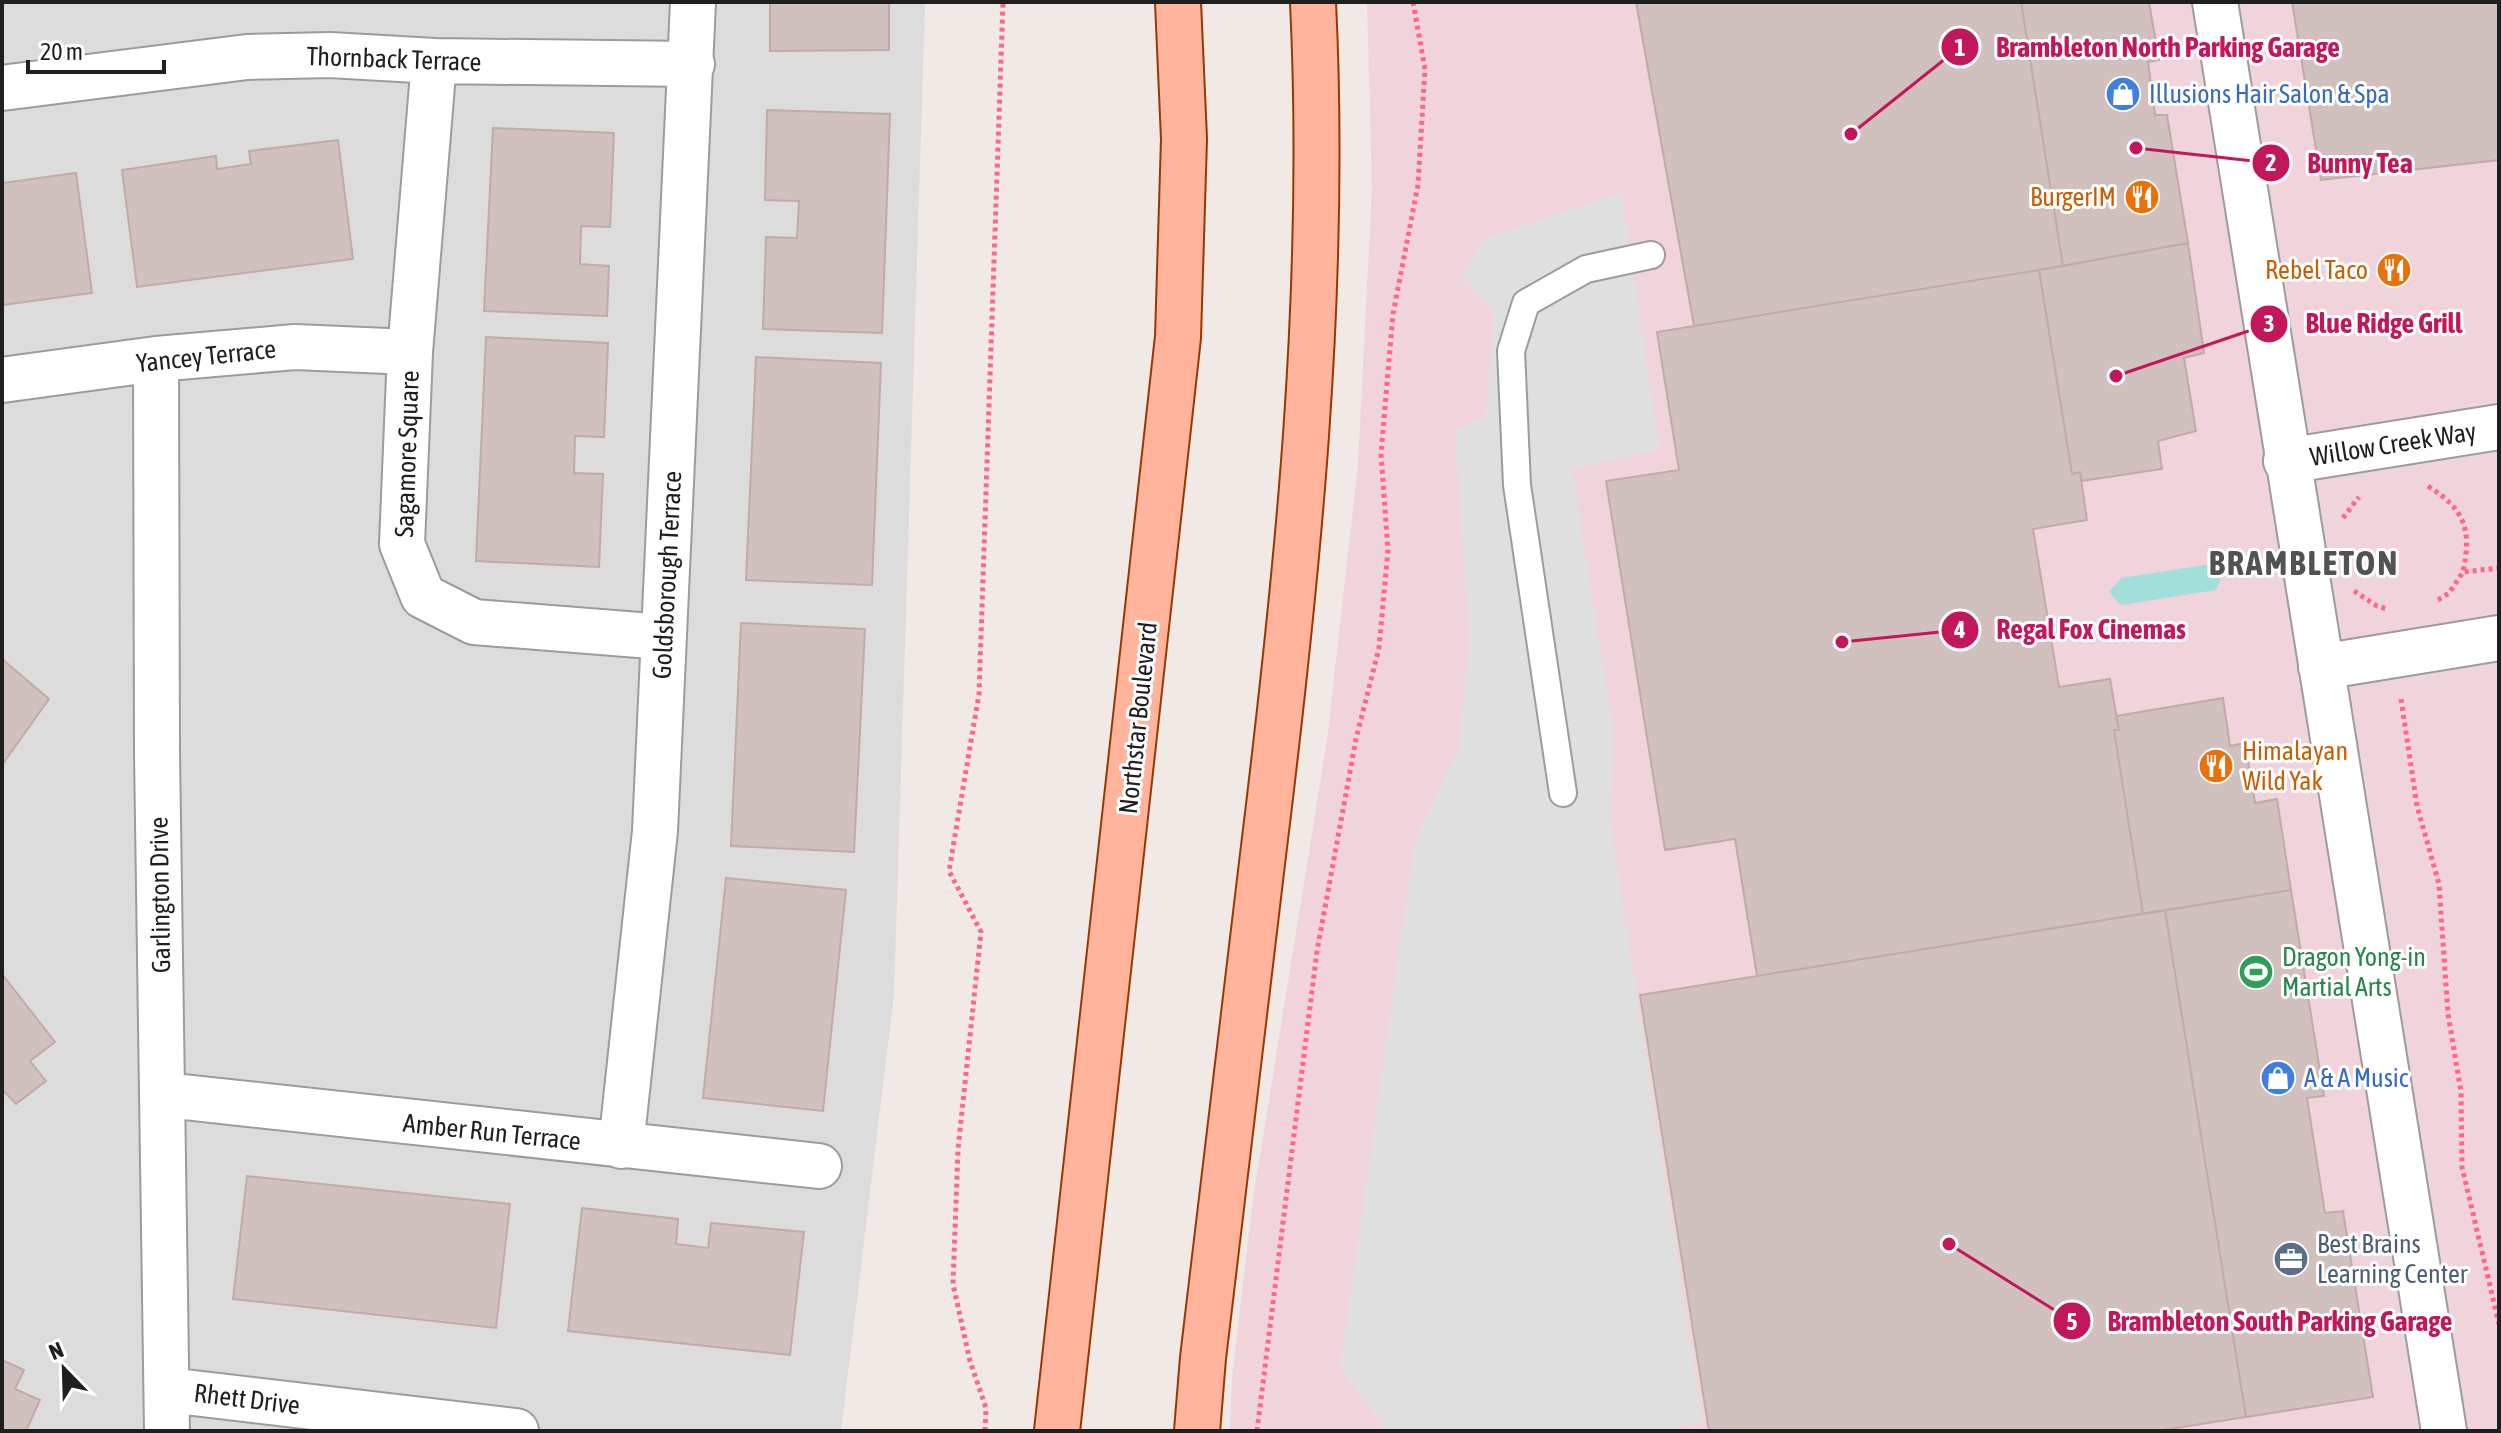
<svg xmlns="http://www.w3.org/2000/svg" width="2501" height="1433" font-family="'Asap Condensed',sans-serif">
  <rect width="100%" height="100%" fill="#f0e9e5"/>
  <path fill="#dddcdc" d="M2,2H925L894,994L841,1431H2Z"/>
  <path fill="#f1d3db" d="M1367,2H2499V1431H1230L1232,1378L1253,1199L1327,740L1358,465L1372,189Z"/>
  <path fill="#dfdfdf" d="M1621,193L1659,449L1572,469L1613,732L1609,817L1703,1423L1653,1431H1386L1340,1367L1414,844L1459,746L1469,640L1455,431L1486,414L1494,312L1461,276L1486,238Z"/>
  <path fill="#a3dfda" d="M2211,564L2222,576L2216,590L2121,605L2109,592L2121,578Z"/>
  <path fill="#d0c0be" stroke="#c2aaa6" stroke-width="2" d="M770,2H889V50L770,51Z
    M1636,2H2021L2063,266L1694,326Z
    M2021,2H2149L2159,60L2148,62L2155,115H2167L2188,243L2063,266Z
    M2292,2H2499V160L2321,180Z
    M767,110L890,114L882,333L763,329L766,237L797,238L799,201L765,200Z
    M493,128L614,133L610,227L581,226L580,264L609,266L607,316L484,311Z
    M338,140L353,259L137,287L122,170L216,156L217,169L251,164L249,151Z
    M76,173L92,293L2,305V183Z
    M2188,243L2204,353L2184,358L2196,431L2158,441L2162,469L2081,481L2080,472L2072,474L2039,270Z
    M2039,270L2072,474L2080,472L2087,520L2033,529L2059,687L2110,679L2119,730H2114L2143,914L1757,976L1735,839L1665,850L1606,481L1679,470L1657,332Z
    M486,337L608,343L604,437L575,436L574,473L603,474L599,567L476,561Z
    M756,357L881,363L872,585L746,580Z
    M741,623L865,629L854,852L731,846Z
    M2,659L49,699L2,765Z
    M2223,698L2230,746L2245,743L2255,803L2277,799L2291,890L2143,914L2114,730H2119L2116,716Z
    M726,878L846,890L823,1111L703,1098Z
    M2291,890L2324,1096L2307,1098L2325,1213L2343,1211L2373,1397L2246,1417L2165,910Z
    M2165,910L2246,1417L2157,1431H1709L1640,995Z
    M2,974L55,1042L30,1061L46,1081L16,1104L2,1089Z
    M247,1176L510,1204L496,1328L233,1299Z
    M582,1208L678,1219L676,1244L708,1248L711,1223L804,1232L790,1355L568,1331Z
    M2,1360L24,1370L15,1389L40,1400L26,1431H2Z"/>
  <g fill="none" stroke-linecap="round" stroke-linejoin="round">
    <defs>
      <path id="service" d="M1563,793L1517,485L1511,351L1526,303L1586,269L1651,255"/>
      <path id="minor" d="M2215,2L2444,1431
        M434,61L410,352L402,544L423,596L474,622L664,637
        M2,88L247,57L330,55L434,61L692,64
        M156,359L157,753L167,1431
        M2,380L156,359L295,347L410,352
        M2286,461L2499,427
        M2321,667L2499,638
        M165,1095L819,1166
        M621,1146L655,831L693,2
        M168,1390L516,1431"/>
      <path id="primary" d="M1057,1431L1178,337L1184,139L1178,2
        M1197,1431L1203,1358C1223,1190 1243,1023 1263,855C1298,571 1327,289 1313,2"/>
    </defs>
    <use href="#service" stroke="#9c9c9c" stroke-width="30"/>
    <use href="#minor" stroke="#9c9c9c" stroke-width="48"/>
    <use href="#primary" stroke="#9a3700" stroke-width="48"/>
    <path stroke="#ff6786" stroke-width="5" stroke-dasharray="4 4" stroke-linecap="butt" d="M2428,486C2465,510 2472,529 2463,572
      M2343,518L2359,497
      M2354,591L2377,606L2387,609
      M2438,600L2449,593L2463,572L2499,568
      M2401,699L2417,806L2439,884L2448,1014L2461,1092L2462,1167L2499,1324
      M985,1431L986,1408L970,1361L953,1284L958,1149L981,932L949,871L979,694L1003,2
      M1257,1431L1317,951L1356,739L1379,648L1388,550L1381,454L1393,314L1418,185L1425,69L1413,2"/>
    <use href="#service" stroke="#fff" stroke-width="26"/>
    <use href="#minor" stroke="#fff" stroke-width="44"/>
    <use href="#primary" stroke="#ffb49b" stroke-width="44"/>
  </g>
  <defs>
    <symbol id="shop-disc" viewBox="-11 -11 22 22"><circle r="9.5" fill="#3f7fe0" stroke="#fff"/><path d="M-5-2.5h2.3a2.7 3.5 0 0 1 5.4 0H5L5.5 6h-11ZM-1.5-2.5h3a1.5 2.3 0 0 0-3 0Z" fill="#fff"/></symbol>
    <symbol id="restaurant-disc" viewBox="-11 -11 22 22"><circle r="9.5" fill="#e8710a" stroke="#fff"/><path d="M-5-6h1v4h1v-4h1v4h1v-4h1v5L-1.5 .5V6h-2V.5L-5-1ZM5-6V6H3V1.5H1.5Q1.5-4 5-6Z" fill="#fff"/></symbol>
    <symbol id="stadium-disc" viewBox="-11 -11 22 22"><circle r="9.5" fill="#2e9e5b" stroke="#fff"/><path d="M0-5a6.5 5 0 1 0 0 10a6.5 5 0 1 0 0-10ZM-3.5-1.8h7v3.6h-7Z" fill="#fff"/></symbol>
    <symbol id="office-disc" viewBox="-11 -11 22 22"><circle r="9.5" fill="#5c6f8a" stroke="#fff"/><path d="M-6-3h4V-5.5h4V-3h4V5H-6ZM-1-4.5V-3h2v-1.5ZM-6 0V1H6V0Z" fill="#fff"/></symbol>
  </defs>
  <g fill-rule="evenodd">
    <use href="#shop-disc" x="2103" y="74" width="40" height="40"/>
    <use href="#restaurant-disc" x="2122" y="177" width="40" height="40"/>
    <use href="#restaurant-disc" x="2374" y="250" width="40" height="40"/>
    <use href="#restaurant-disc" x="2196" y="746" width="40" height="40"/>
    <use href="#stadium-disc" x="2236" y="952" width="40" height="40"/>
    <use href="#shop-disc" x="2258" y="1058" width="40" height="40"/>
    <use href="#office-disc" x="2271" y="1239" width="40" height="40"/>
  </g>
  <g text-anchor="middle" stroke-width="6" stroke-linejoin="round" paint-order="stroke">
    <g font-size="26" fill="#1f1f1f" stroke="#fff">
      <text transform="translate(394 59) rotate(2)" y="9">Thornback Terrace</text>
      <text transform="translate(206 356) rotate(-6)" y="9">Yancey Terrace</text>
      <text transform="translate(2393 444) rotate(-9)" y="9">Willow Creek Way</text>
      <text transform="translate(407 454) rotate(-88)" y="9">Sagamore Square</text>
      <text transform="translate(667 575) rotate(-87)" y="9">Goldsborough Terrace</text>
      <text transform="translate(1138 718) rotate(-84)" y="9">Northstar Boulevard</text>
      <text transform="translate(160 895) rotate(-91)" y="9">Garlington Drive</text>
      <text transform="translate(492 1132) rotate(6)" y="9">Amber Run Terrace</text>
      <text transform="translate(247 1399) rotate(7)" y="9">Rhett Drive</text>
    </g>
    <g font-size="26" fill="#366cbe" stroke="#fff" text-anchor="start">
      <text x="2149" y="103">Illusions Hair Salon &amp; Spa</text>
      <text x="2304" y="1087">A &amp; A Music</text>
    </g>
    <g font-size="26" fill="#c56008" stroke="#fff" text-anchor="end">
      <text x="2116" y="206">BurgerIM</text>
      <text x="2368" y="279">Rebel Taco</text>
      <text x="2242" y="760" text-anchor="start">Himalayan<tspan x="2242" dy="30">Wild Yak</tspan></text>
    </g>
    <g font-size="26" fill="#27864d" stroke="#fff" text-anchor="start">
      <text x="2282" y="966">Dragon Yong-in<tspan x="2282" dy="30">Martial Arts</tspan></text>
    </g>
    <g font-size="26" fill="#4e5e75" stroke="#fff" text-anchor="start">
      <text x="2317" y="1253">Best Brains<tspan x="2317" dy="30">Learning Center</tspan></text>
    </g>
    <g font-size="34" font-weight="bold" letter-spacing="2" fill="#525252" stroke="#fff">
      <text x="2304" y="575">BRAMBLETON</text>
    </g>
  </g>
  <path fill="none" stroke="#c2185b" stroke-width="3" d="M1851 134L1960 47M2136 148L2271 163M2116 376L2269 324M1842 642L1960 630M1949 1244L2072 1321"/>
  <g fill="#c2185b" stroke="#fff" stroke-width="3">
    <circle cx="1851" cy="134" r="8"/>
    <circle cx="2136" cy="148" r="8"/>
    <circle cx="2116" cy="376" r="8"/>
    <circle cx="1842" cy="642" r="8"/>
    <circle cx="1949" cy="1244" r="8"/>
    <circle cx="1960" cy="47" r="20"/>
    <circle cx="2271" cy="163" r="20"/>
    <circle cx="2269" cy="324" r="20"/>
    <circle cx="1960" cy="630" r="20"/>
    <circle cx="2072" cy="1321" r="20"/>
  </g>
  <g font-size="24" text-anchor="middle" font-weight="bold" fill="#fff">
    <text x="1960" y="56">1</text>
    <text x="2271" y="171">2</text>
    <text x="2269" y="332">3</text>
    <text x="1960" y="638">4</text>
    <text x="2072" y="1330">5</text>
  </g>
  <g font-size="28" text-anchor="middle" font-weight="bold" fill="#c2185b" stroke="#fff" stroke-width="6" stroke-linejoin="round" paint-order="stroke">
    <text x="2168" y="57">Brambleton North Parking Garage</text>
    <text x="2360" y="173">Bunny Tea</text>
    <text x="2384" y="333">Blue Ridge Grill</text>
    <text x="2091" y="639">Regal Fox Cinemas</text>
    <text x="2280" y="1331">Brambleton South Parking Garage</text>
  </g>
  <rect width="2501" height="1433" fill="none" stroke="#1f1f1f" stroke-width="8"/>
  <g transform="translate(64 1369) rotate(337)" stroke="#ffffff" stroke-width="6" paint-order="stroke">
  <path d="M0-6L14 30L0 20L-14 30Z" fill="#1f1f1f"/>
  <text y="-12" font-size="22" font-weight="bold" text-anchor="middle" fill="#1f1f1f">N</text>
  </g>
  <path d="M28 60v12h136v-12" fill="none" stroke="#1f1f1f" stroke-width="4"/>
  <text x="40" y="60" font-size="24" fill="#1f1f1f" stroke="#ffffff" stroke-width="6" paint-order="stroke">20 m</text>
</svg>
